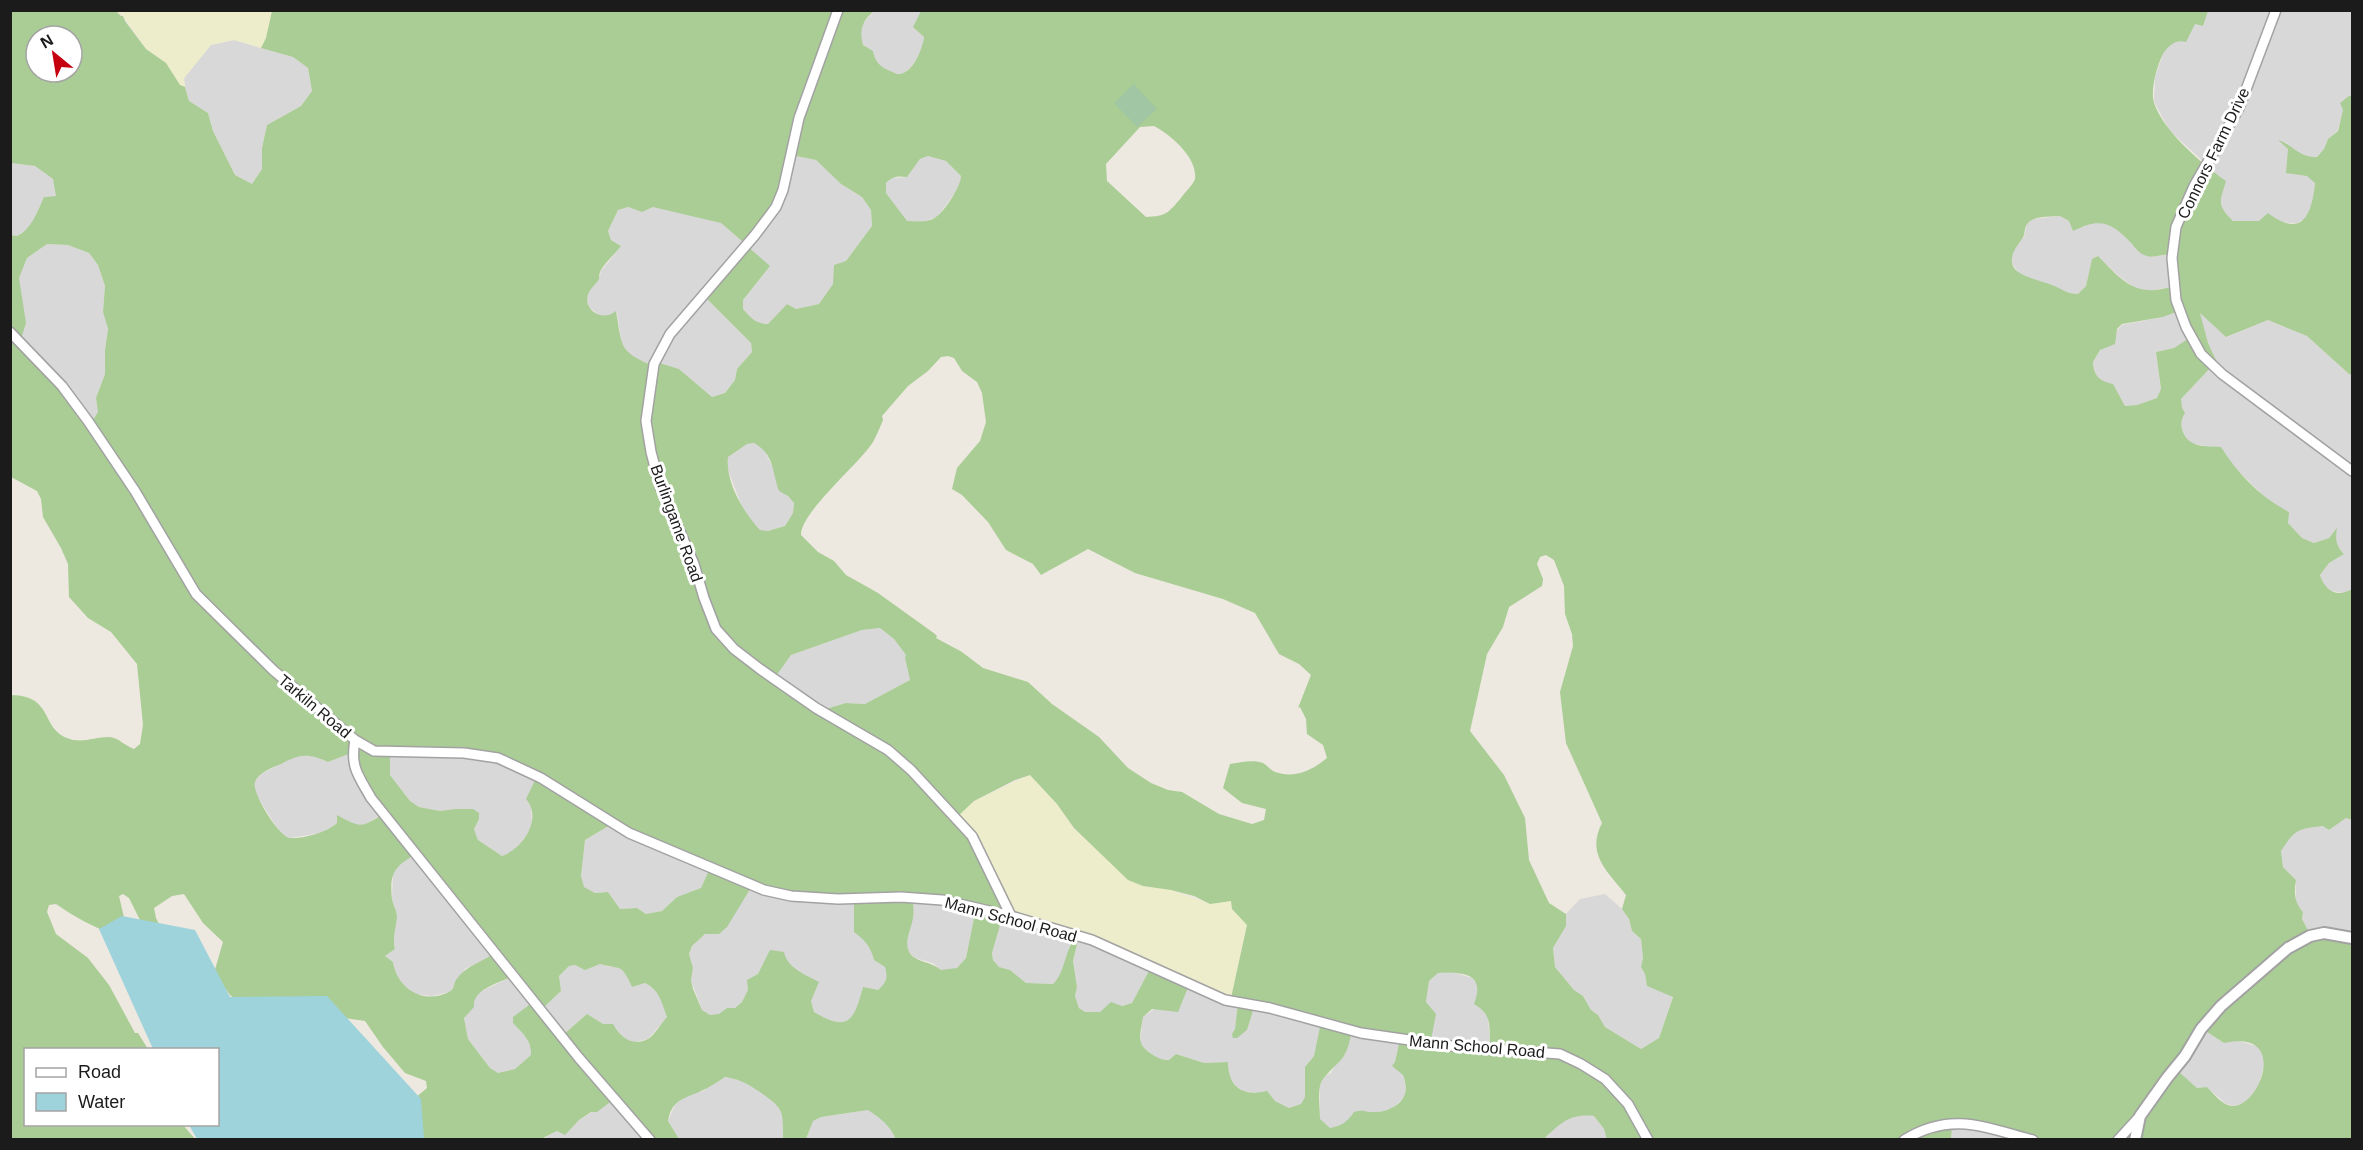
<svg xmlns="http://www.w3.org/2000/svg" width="2363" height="1150" font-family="Helvetica,sans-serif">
  <rect width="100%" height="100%" fill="#ede8e0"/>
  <path fill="#d9d8d8" d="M874,11H921L918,20L924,37L923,48L911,67L904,73L897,74L881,67L875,60L873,51L863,45L860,35L861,26Z
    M2208,11H2352V96L2342,105L2344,110L2337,131L2328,139L2324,149L2317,157H2306L2293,150L2286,142L2288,149L2315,183L2313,205L2308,217L2297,223L2233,221L2221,209L2206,164L2170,131L2154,102L2155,77L2164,52L2171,44L2181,41L2195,24L2203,26Z
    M234,40L293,57L308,68L312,91L301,106L267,125L262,148V169L252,184L235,175L213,131L208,113L189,101L185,87L184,78L211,45Z
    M791,155L816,160L841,184L862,197L871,210L872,226L846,261L833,284L819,304L796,309L787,304L768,324H759L753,320L743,309V300L770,266L703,295L751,343L752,352L737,369L735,380L725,393L712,397L679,369L651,366L629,356L621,341L617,312L610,317H602L590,308L587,299L589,290L599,280L601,271L621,246L611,240L608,231L618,210L628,207L642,212L653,207L693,215L721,223L743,242Z
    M928,156L946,161L961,176V185L937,217L925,221H906L886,193V183L891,178L907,177L920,159Z
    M10,163L35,166L53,179L57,193L56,196L44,197L31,226L17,236L11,235Z
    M2060,216L2069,221L2073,230L2087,224L2105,222L2121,231L2137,250L2146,256L2171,255L2173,286L2150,291L2134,287L2119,276L2097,256L2092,260L2086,286L2078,294H2068L2053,286L2022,277L2013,265L2011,260L2016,245L2024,237L2027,224L2033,219Z
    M47,244L68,245L89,253L98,265L105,286L103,312L108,329L105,350V374L96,398L98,412L90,424L20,342L19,278L27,258Z
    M2179,311L2192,338L2174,348L2156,352L2161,390L2157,398L2137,405L2125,406L2113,385L2101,382L2096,376L2093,362L2100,350L2122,325L2163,317Z
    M2199,312L2227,337L2268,320L2307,336L2349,374L2352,375V589L2346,593L2331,591L2324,586L2320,575L2329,563L2344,554L2338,548L2335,538L2336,530L2329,538L2314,543L2302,538L2288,523V512L2270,502L2233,466L2221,448L2193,444L2186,439L2181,427V399L2212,366L2220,370L2208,343Z
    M754,443L763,448L776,473V482L794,503L793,513L785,526L768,531H760L745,515L727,467L728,457L747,444Z
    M880,628L894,639L907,656L905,658L910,680L865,704L846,703L819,711L776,676L791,655L862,630Z
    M389,751L470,752L537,776L531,805L532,827L514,852L502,856L478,840L474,829L479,819L455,809L440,811L419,807L410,801L390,775Z
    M351,753L383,813L365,825L358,826L338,816L337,823L328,832L289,838L281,834L255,793L254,783L261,774L294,757L311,755L328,762Z
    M2346,818L2352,820V942L2315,938L2311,936L2302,919L2303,912L2296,905V880L2283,867L2281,850L2293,833L2305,828L2324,826L2329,830Z
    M615,822L710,868L701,888L677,897L662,911L646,914L637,908L620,909L608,892L595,893L583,887L581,876L585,840Z
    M416,854L494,954L476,966L466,968L456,981L454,988L450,992L432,996L414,994L404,987L395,973L393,962L385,956L395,949L393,938L397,915L392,899L393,874L397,865Z
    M752,886L854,899L863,938L872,952L874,960L885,967L888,977L885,984L878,990L863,988L855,1014L852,1018L841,1023L826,1019L814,1012L811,1001L793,968L785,959L758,974L742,1002L735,1008H727L719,1015H710L702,1010L691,980L693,968L689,955L692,946L705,934H719Z
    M1605,894L1622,909L1629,919L1632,931L1641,939L1643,958L1641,967L1645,974L1647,986L1673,996L1659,1038L1641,1049L1605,1027L1598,1015L1591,1010L1583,996L1574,990L1555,967L1553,948L1566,926L1564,916L1580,899Z
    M913,898L976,908L966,958L957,968L947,971L941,970L933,963L915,958L908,951L906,945L913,917Z
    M1003,915L1074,939L1061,977L1053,984L1026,983L1010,970L999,967L993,960L992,953Z
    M1079,936L1151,967L1132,1003L1100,1012H1085L1079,1008L1075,996L1077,987L1073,961Z
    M600,964L610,967L616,966L624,970L632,987L645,983L652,986L660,995L667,1017L648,1039L635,1042L625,1040L587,1014L564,1034L542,1009L561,991L559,976L569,966L575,965L585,969Z
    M1438,973H1455L1472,978L1479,985L1484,1010L1488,1017L1490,1047L1431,1042L1426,1002L1429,981Z
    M513,976L533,1002L513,1022L528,1039L531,1048V1055L515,1069L498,1073L490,1068L468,1039L464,1018L478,993Z
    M1189,985L1238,1003L1235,1029L1232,1034L1254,1004L1322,1021L1314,1056L1305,1067V1097L1301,1104L1289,1108L1259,1093L1243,1091L1235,1085L1228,1074V1062L1204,1063L1176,1054L1169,1060L1159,1059L1142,1047L1140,1043L1143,1017Z
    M2204,1030L2224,1043L2236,1040L2259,1047L2262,1050L2265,1062L2258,1087L2245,1103L2233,1106L2225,1103L2207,1087L2197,1088L2178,1072Z
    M1352,1031L1400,1039L1395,1062L1403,1075L1406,1088L1405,1096L1392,1109L1349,1120L1339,1127L1330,1128L1320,1120V1085L1325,1076L1331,1073L1337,1062L1345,1055Z
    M725,1077L745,1081L778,1103L783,1120V1139H679L668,1121L675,1105L684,1096L703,1091Z
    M614,1099L650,1140H541L557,1131L565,1134L579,1120Z
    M869,1110L883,1120L893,1132L896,1139L806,1140L813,1120L821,1117Z
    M1581,1114L1594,1116L1604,1129L1607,1139L1543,1140L1560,1123Z
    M1952,1126L2010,1133L2012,1139L1951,1140Z"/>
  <path fill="#ededcb" d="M116,11H272L266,38L261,48L234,40L211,45L184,78L185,87L180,85L166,63L146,49L123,16Z
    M1030,775L1057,804L1074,829L1107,858L1117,869L1143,886L1171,890L1210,904L1231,900L1232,909L1247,925L1231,998L1094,940L1011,916L956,817L974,801Z"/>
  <path fill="#a9cd94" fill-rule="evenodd" d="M11,11H116L121,16H123L125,21L146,49L166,63L180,85L185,87L189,101L208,113L213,131L235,175L252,184L262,169V148L267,125L301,106L312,91L308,68L293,57L261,48L266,38L272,11H874C862,21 859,30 863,45L873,51C875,61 879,66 888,70C891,71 894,73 897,74C912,76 923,48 924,37L913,27L921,11H2208L2203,26L2195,24L2186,42C2176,39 2168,46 2163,54C2157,66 2150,89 2154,103C2164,132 2202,164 2226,181C2220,202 2216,204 2233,221H2259L2268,213C2302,239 2312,215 2315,183L2307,176L2286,173L2288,149L2278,140C2294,145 2297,157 2317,157L2324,149L2328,139L2338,131L2343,110L2340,103L2349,96H2352V375L2349,374L2307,336L2268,320L2226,337L2200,313L2208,343L2221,371L2212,366L2181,399L2182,408L2185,413C2181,419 2180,425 2183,432C2189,448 2206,446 2221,447C2238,474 2260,497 2289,512L2288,523L2302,538L2314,543L2329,538L2337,528C2335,539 2336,546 2344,554L2329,563L2320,575C2325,591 2337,598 2352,589V820L2346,818L2329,830L2323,826C2298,829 2295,829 2281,851L2283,867L2296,880C2294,892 2294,902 2303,912L2302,919L2311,936L2352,942V1139L2012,1140L2010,1133L1952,1126L1951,1140H1607L1604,1129L1594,1116C1570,1113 1559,1124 1543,1140H896C891,1126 880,1118 868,1110L821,1117L813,1121L806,1139L783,1140C783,1110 784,1109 760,1092C746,1083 742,1080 725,1077C717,1082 709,1088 701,1091C684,1099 672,1099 668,1121L679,1139H650L614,1099L597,1112H591L579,1120L565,1135L557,1131L541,1139H419L414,1099L427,1088L426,1081L405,1073L383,1047L365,1021L317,1014L250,1011L230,995L214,973L223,942L203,923L184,894L172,896L154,908L156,918L173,952L141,922L129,898L123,894L119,896L126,926L114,934C92,927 75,917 56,904L49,905L47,912L56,934L88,958L109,985L135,1033H138L148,1049L26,1050V1124L183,1125L195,1139H11V695C54,696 40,727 67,738C82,744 94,737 109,737C118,737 125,746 134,749L140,744L143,725L137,664L111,632L88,618L69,597L68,564L61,548L43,517L41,499L37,491L11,477L10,235L17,236C32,229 37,212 44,197L56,196L53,179L35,166L11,163ZM36,36H72V72H36ZM1154,126C1171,135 1198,158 1195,179C1193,185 1185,192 1181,198C1168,213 1167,216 1146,217L1107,181L1106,164L1140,127ZM791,155L816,160L841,184L862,197L871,210L872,226L846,261L834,265L833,284L819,304L796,309L787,304L768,324C756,324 751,318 743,309V300L770,266L747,246L703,295L751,343L752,352L737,369L735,380L725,393L712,397L679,369L656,362L651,365C618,351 622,345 616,311C602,323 581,309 589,292C591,288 595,285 598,281C601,276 598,278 600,272C604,263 615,254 621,246L611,240L608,231L618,210L628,207L642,212L653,207L721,223L743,242L776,205ZM928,156L946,161L961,176C961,186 945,211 936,217C928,223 916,221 907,221L886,193V183C893,176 898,176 907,177L920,159ZM2060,216L2069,221L2073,231C2100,217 2112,222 2132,244C2135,248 2141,255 2147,256C2154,258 2163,254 2171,255L2173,286C2166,288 2157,291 2149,290C2128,290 2112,270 2098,256L2092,259L2086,286L2078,294C2067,294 2062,289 2052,285C2027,276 1995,273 2022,239C2025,235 2024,231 2026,226C2031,215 2050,217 2060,216ZM47,244L68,245L89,253L98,265L105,286L103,312L108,329L105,350V374L96,398L98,412L90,424L20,342L26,323L19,278L27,258ZM2179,311L2191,337L2174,348L2156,352L2161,389L2157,398L2137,405L2125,406L2113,384C2099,381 2094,376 2093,362L2100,350L2115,344L2117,329L2122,324L2163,317ZM948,356L954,358L962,371L977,382L982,393L986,422L980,441L957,468L952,489L962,495L988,522L1006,550L1033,564L1041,575L1088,549L1135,573L1223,599L1255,613L1279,654L1299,664L1311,675L1298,708L1300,707L1306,719L1307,734L1323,745L1327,758C1313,770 1294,779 1275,772C1270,770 1267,765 1263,763C1253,759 1240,763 1230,764L1223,788L1242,803L1266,809L1264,820L1252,824L1219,814L1182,792L1168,790L1151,783L1128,768L1099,737L1052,704L1028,682L983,668L962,652L936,638L937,636L935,634L878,593L846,575L834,561L818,552L801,535C800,513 859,464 873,442C877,435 880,427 883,420L882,416L908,386L928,371L941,357ZM754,443C775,455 772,472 779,491L788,496L794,503L793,513L785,526L768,531L760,530C743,512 725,481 728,457L747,444ZM1546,555L1554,560L1564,586L1565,614L1572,634L1573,646L1560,692L1566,743L1602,823C1586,854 1607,871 1626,895L1622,909L1629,919L1632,931L1641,939L1643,958L1641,967L1645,974L1647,986L1673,997L1659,1038L1641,1049L1605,1027L1598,1015L1591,1010L1583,996L1574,990L1555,967L1553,948L1566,926V914L1549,903L1529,860L1525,818L1504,775L1470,731L1487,654L1503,627L1509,607L1542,586L1543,579L1537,564L1540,557ZM880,628L894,639L906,655L905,658L910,680L865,704L846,703L819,711L776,676L791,655L862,630ZM390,751L498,757L537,776L526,799C543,818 523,849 502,856L478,840L474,829L479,819V813L473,809H455L440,811L419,807L410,801L390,775ZM351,753L383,814C361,828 361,828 337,815V823C328,832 303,839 290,838C279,837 251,792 255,782C259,772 272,768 281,764C300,754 308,753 328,762ZM1030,775L1057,804L1074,828L1128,880L1143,886L1171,890L1194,896L1210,904L1231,901L1232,909L1247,925L1231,998L1238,1003L1235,1029L1232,1034L1233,1038H1237L1247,1030L1255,1004L1321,1022L1314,1056L1305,1067V1097L1301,1104L1289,1108L1275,1101L1267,1091C1243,1097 1228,1087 1228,1062L1204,1063L1176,1054L1169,1060C1161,1060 1158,1058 1150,1053C1135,1043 1141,1034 1143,1017L1152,1009L1178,1012L1189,985L1151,967L1132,1003L1122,1006L1111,1002L1100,1012H1085L1079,1008L1075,996L1077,987L1073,961L1079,936C1064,945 1067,971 1053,984L1026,983L1010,970L999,967L993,960L992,953L1003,915L1008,909L957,817L974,801L1015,780ZM615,822L710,868L701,888L677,897L662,911L646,914L637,908L620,909L608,892L595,893L584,887L581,876L585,840ZM416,854L493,954C480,963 464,967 456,980C453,985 455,989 449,992C424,1005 397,989 393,962L385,956L395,949C392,937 396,929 397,917C397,911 393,905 392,899C389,873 395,866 416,854ZM752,886L854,899V932C864,939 871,947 874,960L885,967C888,978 887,982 878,990L863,987C854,1020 849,1033 814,1012L811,1001L819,982C806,975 787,968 784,952L770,950L758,974L747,980L748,990L742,1002L735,1008H727L719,1014L710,1015L702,1010L693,989L691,980L693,968L689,954L692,946L705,934H719L727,927ZM913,898L976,908L966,958L957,968L941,970C933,963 924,963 915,958C900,948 911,931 913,918C914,911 913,904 913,898ZM600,964C622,970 621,963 632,987L645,983C659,989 662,1003 667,1017C661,1023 655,1035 648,1039C632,1047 620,1037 613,1024H603L587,1014L564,1034L542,1009L561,991L559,976L569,966L575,965L585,970ZM1438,973C1463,972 1486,973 1474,1004C1493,1015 1489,1027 1490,1046L1431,1040L1436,1014L1426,1002L1429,981ZM513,976L533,1002L513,1017V1023C522,1033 532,1040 531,1055L515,1069L498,1073L490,1068L468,1039L464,1018L474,1007C472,989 499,983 513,976ZM2204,1030L2224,1043C2290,1028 2260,1108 2232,1106C2222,1105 2213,1093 2207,1087L2197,1088L2179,1072ZM1352,1031L1400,1039L1395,1062L1392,1066L1403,1075C1405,1081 1407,1088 1405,1094C1401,1106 1385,1113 1373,1112C1364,1112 1364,1109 1354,1112C1348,1121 1342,1126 1330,1128L1320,1119C1320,1109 1318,1096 1320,1086C1323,1074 1340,1064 1345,1054C1349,1047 1350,1038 1352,1031Z"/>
  <path fill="#a1c6a4" d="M1134,84L1157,109L1137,127L1114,103Z"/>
  <path fill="#9fd3dc" d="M122,916L195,930L230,997L327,996L421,1099L424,1139H197L189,1125L218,1124V1050L153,1049L99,929Z"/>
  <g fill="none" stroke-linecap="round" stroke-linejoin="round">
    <defs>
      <path id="minor" d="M838,10L799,118L783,190L776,207L755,235L670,334L654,364L646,421L651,452L660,486L694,564L704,598L716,629L734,649L760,669L816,708L888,750L911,770L972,836L1011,916
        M2276,10L2239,108L2194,186L2176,227L2172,258L2176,300L2186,327L2201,354L2222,374L2352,471
        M10,332L62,386L88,421L135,491L196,594L273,670L355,740L374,751L464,753L498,758L541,778L629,833L764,890L791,896L838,899L901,897L942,900L1011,916L1092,940L1225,1000L1270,1008L1361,1033L1451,1046L1560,1054L1581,1064L1605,1079L1628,1104L1648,1140
        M355,740C350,767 358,775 371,798L579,1058L650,1140
        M1904,1140C1951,1111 1984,1127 2033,1140
        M2118,1140L2140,1116"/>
      <path id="tertiary" d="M2135,1140L2140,1116L2167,1078L2185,1056L2201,1029L2221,1006L2288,948L2310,936L2324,933L2352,938"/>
    </defs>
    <use href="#minor" stroke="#a2a2a2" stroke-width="12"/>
    <use href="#tertiary" stroke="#a2a2a2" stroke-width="14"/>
    <use href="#minor" stroke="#fff" stroke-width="9"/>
    <use href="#tertiary" stroke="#fff" stroke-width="10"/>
  </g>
  <g text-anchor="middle" stroke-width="6" stroke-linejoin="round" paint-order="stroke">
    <g font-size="16" fill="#1b1b1b" stroke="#fff">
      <text transform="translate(2213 153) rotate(-64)" y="6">Connors Farm Drive</text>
      <text transform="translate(677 523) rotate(70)" y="6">Burlingame Road</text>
      <text transform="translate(315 706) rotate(40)" y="6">Tarkiln Road</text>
      <text transform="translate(1011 919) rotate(15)" y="6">Mann School Road</text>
      <text transform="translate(1477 1046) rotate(5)" y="6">Mann School Road</text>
    </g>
  </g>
  <rect width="2363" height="1150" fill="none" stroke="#1b1b1b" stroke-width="24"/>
  <rect x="24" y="1048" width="195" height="78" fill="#ffffff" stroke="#a4a4a4" stroke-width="1.5"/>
  <rect x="36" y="1068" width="30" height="9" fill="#ffffff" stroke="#a4a4a4" stroke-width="1.5"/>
  <text x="78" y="1078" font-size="18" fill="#1b1b1b">Road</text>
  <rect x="36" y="1093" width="30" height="18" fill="#9fd3dc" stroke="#a4a4a4" stroke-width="1.5"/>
  <text x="78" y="1108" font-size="18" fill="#1b1b1b">Water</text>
  <g transform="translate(54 54) rotate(330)"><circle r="28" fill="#ffffff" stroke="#a4a4a4" stroke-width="1.5"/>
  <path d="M0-4.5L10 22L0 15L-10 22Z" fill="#c7000f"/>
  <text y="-9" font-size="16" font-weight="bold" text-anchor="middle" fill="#1b1b1b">N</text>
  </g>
</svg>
